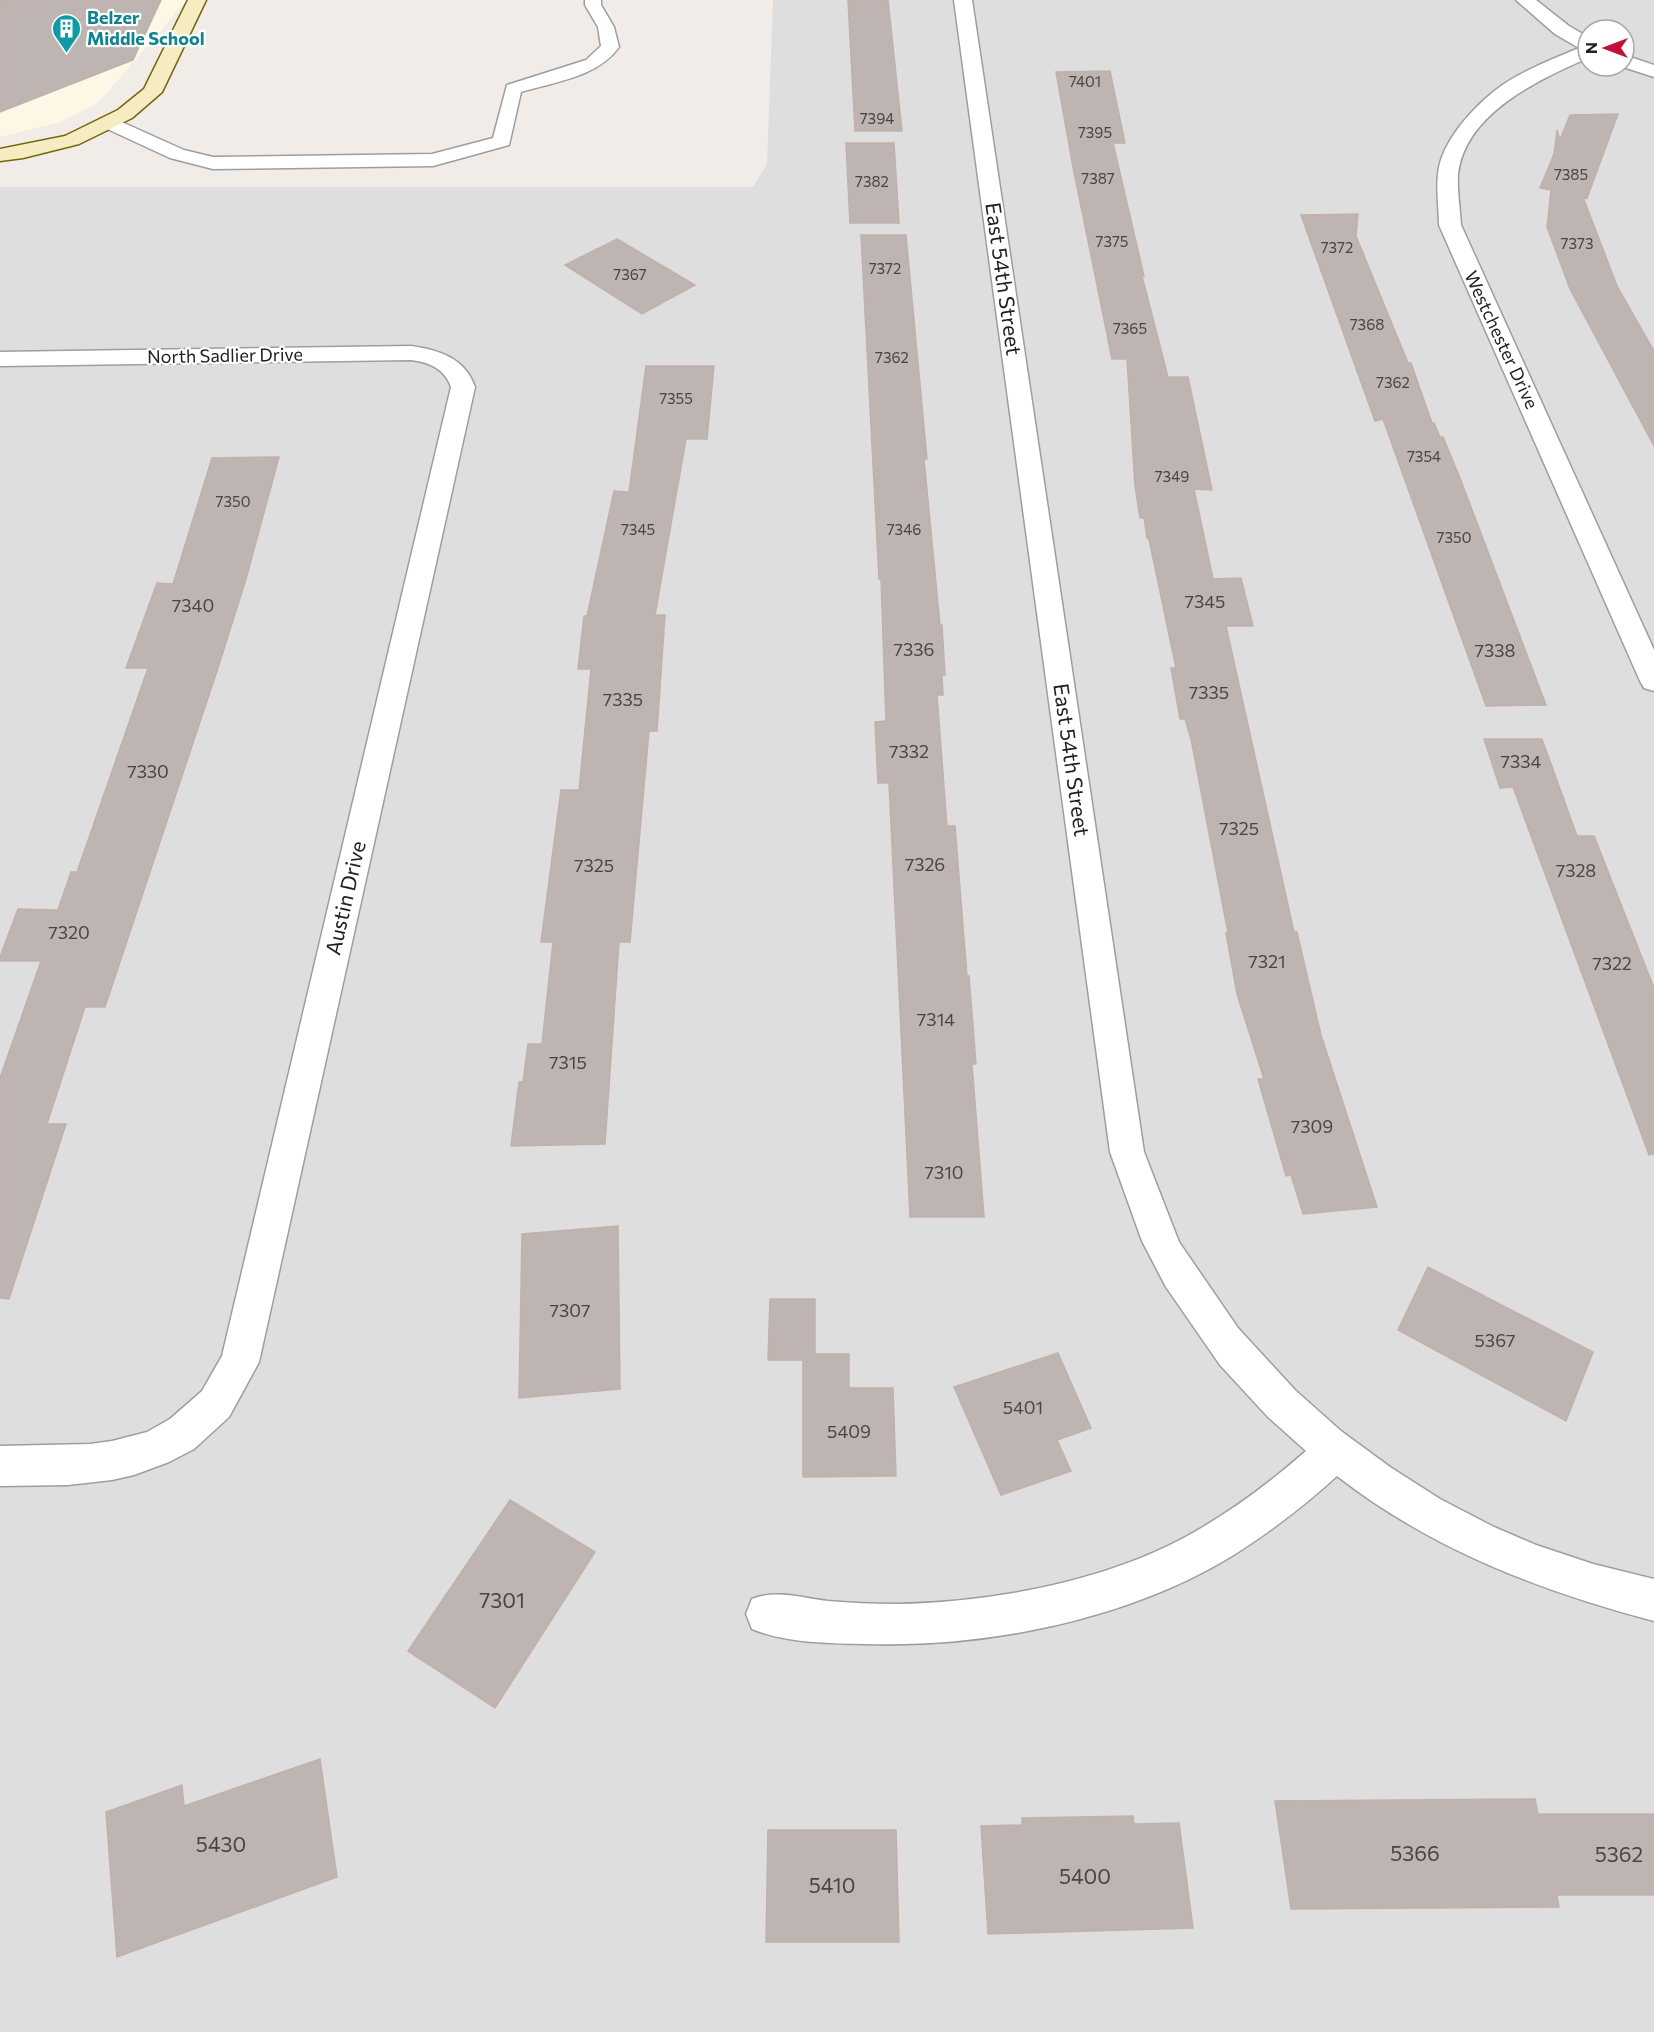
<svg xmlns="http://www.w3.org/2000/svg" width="1654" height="2032" font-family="Commissioner,sans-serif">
  <rect width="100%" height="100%" fill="#f1ece8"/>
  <path fill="#dfdede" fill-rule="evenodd" d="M773,0H1654V2032H0V187H753L767,164ZM1588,30H1624V66H1588Z"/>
  <path fill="#fdf7e5" d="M0,0H187L98,103L60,122L0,137Z"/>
  <path fill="#beb4b1" stroke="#c2b0ab" stroke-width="1.5" d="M0,0H161L133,60L0,112Z
    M848,0H888L902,131H855Z
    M1110,71L1125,143H1113L1144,276H1142L1168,377H1188L1212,490L1194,489L1213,579L1241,578L1253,626H1226L1294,932H1297L1321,1035L1377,1207L1303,1214L1291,1175L1286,1176L1258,1079H1264L1237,994L1226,933H1228L1191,739L1185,719H1180L1171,668H1176L1149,539L1147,538L1144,518H1140L1135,486L1127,359H1112L1073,167L1056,72Z
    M1618,114L1587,198L1583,197L1617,286L1654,351V446L1570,289L1547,227L1551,190L1540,188L1554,154L1557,130L1560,140L1570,115Z
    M846,143H894L899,223H850Z
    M1358,214L1356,236L1408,363H1411L1432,423H1434L1440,437H1443L1460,478L1546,705L1486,706L1383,419L1375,421L1301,215Z
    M861,235H906L927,459H924L940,625H942L945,675H942L943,695H937L947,826H955L967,976H969L976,1064H972L984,1217H910L889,783H878L875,722L886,721L881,579H879Z
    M617,239L695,285L642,314L565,265Z
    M646,366H714L707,439H686L655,615H665L657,731H649L630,942H619L605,1144L511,1146L519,1082H523L528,1044H542L553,942H541L561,790H579L591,669H578L584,616H587L614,491L629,492Z
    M279,457L246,579L218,668L105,1007H85L47,1124H66L9,1299L0,1298V1078L41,961H0V957L18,909L58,910L71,872H77L148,668H126L157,583L173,584L212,458Z
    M1484,739H1542L1577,836H1594L1654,988V1154L1649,1155L1513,787L1500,788Z
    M618,1226L620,1389L519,1398L522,1234Z
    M1428,1267L1593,1352L1566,1421L1398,1330Z
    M770,1299H815V1354H849V1388H893L896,1476L803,1477V1360H768Z
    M1058,1353L1091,1428L1057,1440L1071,1471L1001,1495L954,1387Z
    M510,1500L595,1552L495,1708L408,1651Z
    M320,1759L337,1877L117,1957L106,1812L182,1785L184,1806Z
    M1535,1799L1538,1814H1654V1895H1557L1559,1907L1291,1909L1275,1801Z
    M1133,1816L1134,1824L1179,1823L1193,1928L988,1934L981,1826L1022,1825V1818Z
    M768,1830H896L899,1942H766Z"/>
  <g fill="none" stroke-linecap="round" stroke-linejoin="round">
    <defs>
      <path id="lane" d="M585,0H601V5L614,27L619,47C598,77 554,82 521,92L509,145L433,166L213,169L170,158L103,127L100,123L103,119H115L184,150L213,157L432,154L493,138L507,85L586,60L601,46L598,27L585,5Z"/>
      <path id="street" d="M954,0H972L1144,1152L1179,1242L1238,1328L1295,1390L1341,1431L1390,1467L1440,1499L1494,1527L1536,1545L1593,1564L1654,1579V1621C1540,1591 1431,1549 1337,1476C1304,1506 1270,1532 1232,1556C1127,1620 986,1648 864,1644C828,1643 786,1643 752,1629L746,1614L752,1599C776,1589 803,1598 828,1601C850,1603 874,1604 897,1604C997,1602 1116,1580 1203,1527C1240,1505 1274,1479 1306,1451L1268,1417L1220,1365L1166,1287L1142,1241L1110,1152Z
        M1516,0H1536L1569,26L1588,37V58C1540,79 1465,113 1458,174C1457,190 1460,209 1461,225L1654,650V691L1644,688L1640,681L1439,225C1439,209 1436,191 1438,174C1441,141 1475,105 1501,86C1524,70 1553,59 1579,48L1555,34Z
        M1624,55L1654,65V77L1620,66H1624Z
        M411,346C439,350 465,358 475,387L259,1362L229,1417L194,1449L169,1462L134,1475L112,1480L68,1485L0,1486V1446L90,1444L112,1441L147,1432L170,1419L202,1391L222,1356L451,387C445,369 429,362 411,360L0,366V352Z"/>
      <path id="secondary" d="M188,0H206L162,92L132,118L79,144L23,158L0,161V149L65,136L118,110L144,89Z"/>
    </defs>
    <use href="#lane" stroke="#9e9e9e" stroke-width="3"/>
    <use href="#street" stroke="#9e9e9e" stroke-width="3"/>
    <use href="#secondary" stroke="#75660c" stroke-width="3"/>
    <use href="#lane" fill="#fff" fill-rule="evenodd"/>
    <use href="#street" fill="#fff" fill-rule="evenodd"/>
    <use href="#secondary" fill="#f6ecc1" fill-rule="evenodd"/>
  </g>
  <defs>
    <symbol id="building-pin" viewBox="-11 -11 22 30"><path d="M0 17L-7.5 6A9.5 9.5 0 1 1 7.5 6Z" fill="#0f9aa8" stroke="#fff"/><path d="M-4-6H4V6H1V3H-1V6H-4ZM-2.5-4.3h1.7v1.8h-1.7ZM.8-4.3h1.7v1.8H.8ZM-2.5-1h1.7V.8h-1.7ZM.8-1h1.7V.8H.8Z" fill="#fff"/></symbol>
  </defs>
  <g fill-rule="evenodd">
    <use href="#building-pin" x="50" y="12" width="33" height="45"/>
  </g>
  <g text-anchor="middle" stroke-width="4.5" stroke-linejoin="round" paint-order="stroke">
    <g font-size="15" fill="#484645">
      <text x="1085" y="87">7401</text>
      <text x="877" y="124">7394</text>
      <text x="1095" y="138">7395</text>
      <text x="1571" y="180">7385</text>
      <text x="1098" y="184">7387</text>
      <text x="872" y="187">7382</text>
      <text x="1112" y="247">7375</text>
      <text x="1577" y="249">7373</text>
      <text x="1337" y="253">7372</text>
      <text x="885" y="274">7372</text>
      <text x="630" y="280">7367</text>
      <text x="1367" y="330">7368</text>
      <text x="1130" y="334">7365</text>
      <text x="892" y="363">7362</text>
      <text x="1393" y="388">7362</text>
      <text x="676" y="404">7355</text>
      <text x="1424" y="462">7354</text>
      <text x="1172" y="482">7349</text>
      <text x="233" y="507">7350</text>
      <text x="638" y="535">7345</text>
      <text x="904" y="535">7346</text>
      <text x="1454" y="543">7350</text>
    </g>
    <g font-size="18" font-weight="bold" fill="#0d838f" stroke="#fff" text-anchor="start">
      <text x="87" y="24">Belzer<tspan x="87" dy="21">Middle School</tspan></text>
    </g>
    <g font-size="18" fill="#212121" stroke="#fff">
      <text transform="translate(1501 340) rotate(65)" y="6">Westchester Drive</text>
      <text transform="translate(225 356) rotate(-1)" y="6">North Sadlier Drive</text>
    </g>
    <g font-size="18" fill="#484645">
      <text x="1205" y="608">7345</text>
      <text x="193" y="612">7340</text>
      <text x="914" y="656">7336</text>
      <text x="1495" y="657">7338</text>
      <text x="1209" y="699">7335</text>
      <text x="623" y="706">7335</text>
      <text x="909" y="758">7332</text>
      <text x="1521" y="768">7334</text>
      <text x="148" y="778">7330</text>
      <text x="1239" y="835">7325</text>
      <text x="925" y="871">7326</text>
      <text x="594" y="872">7325</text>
      <text x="1576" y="877">7328</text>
      <text x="69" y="939">7320</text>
      <text x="1267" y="968">7321</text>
      <text x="1612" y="970">7322</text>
      <text x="936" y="1026">7314</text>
      <text x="568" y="1069">7315</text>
      <text x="1312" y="1133">7309</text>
      <text x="944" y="1179">7310</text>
      <text x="570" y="1317">7307</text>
      <text x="1495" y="1347">5367</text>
      <text x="1023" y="1414">5401</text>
      <text x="849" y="1438">5409</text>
    </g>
    <g font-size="21" fill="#212121" stroke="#fff">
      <text transform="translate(1003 279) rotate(82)" y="7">East 54th Street</text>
      <text transform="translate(1071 760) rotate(82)" y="7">East 54th Street</text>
      <text transform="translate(346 898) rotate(-77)" y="7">Austin Drive</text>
    </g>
    <g font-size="21" fill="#484645">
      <text x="502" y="1608">7301</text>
      <text x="221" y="1852">5430</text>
      <text x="1415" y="1861">5366</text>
      <text x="1619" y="1862">5362</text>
      <text x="1085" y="1884">5400</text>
      <text x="832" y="1893">5410</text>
    </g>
  </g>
  <g transform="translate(1606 48) rotate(270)"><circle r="28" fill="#ffffff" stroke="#a6a6a6" stroke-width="1.5"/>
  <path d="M0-4.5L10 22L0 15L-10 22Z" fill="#c60c3a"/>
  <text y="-9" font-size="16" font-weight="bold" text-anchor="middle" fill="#212121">N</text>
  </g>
</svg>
